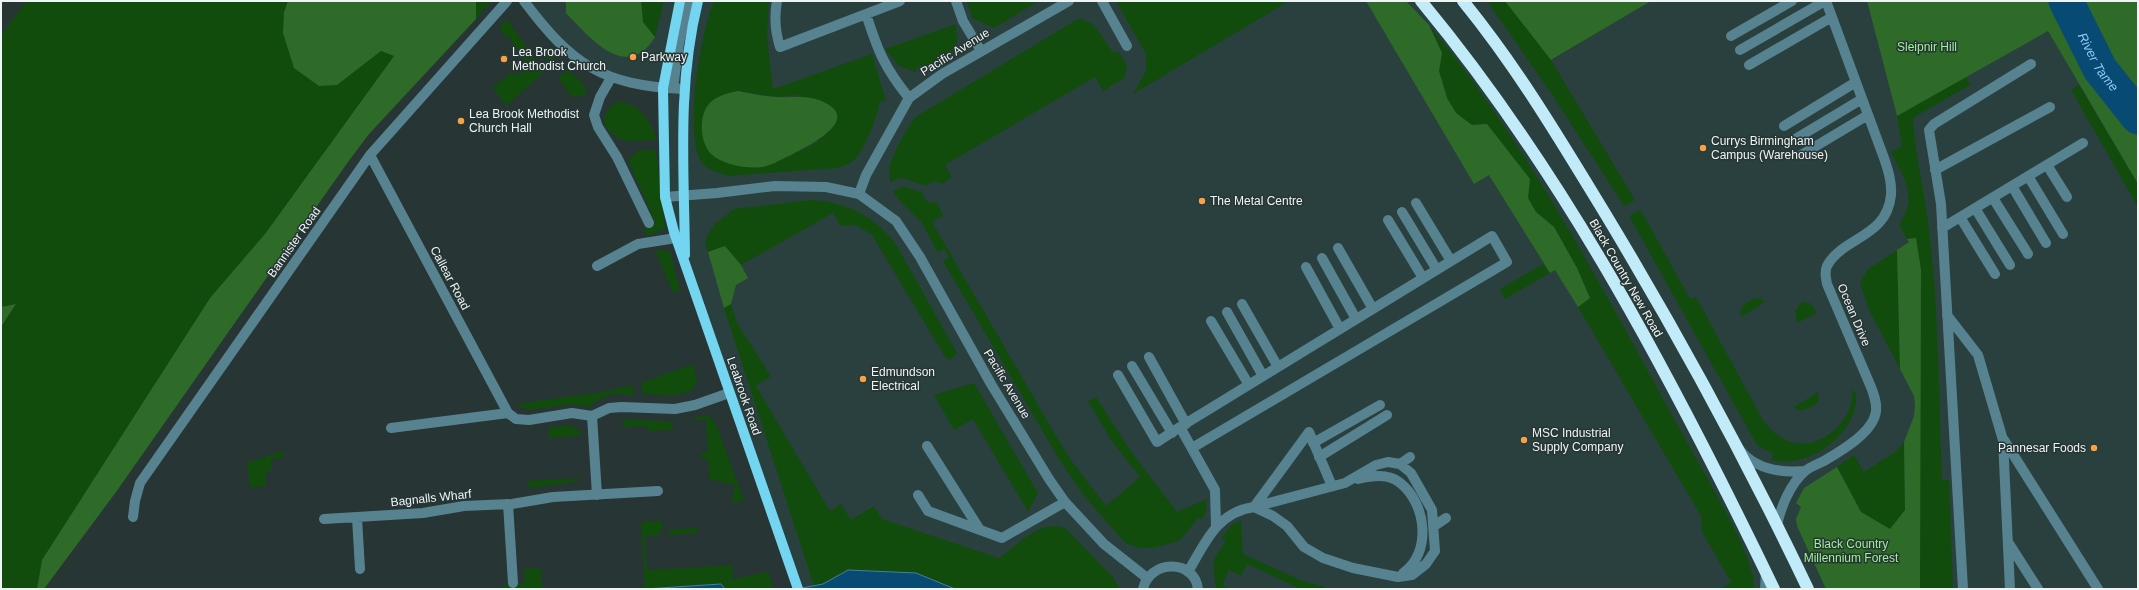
<svg xmlns="http://www.w3.org/2000/svg" width="2139" height="590" font-family="Helvetica,sans-serif">
  <rect width="100%" height="100%" fill="#273534"/>
  <path fill="#2a403f" d="M524,1H1505L1552,60L1651,1H1867L1897,116L2048,31L2138,184V589H798L665,197L662,88L581,63Z"/>
  <path fill="#114c0d" fill-rule="evenodd" d="M26,1H288L284,12L337,85L381,51L394,56L265,234L210,298L42,560L37,589H1V327L16,305L1,307V36Z
    M476,1H491L476,19Z
    M641,1H664L655,37L643,22Z
    M714,1H769L767,37L773,89L872,54L886,101L879,102C880,112 863,151 856,158C851,164 844,166 837,168L728,176C720,173 709,171 703,164C682,139 701,30 714,1ZM738,91L777,97L795,95L818,100V142L779,161Z
    M967,1H1039L994,28L972,18Z
    M1116,1H1289L1133,94L1146,71V54Z
    M1487,1H1530L1526,26L1551,60L1635,200L1624,206L1551,93Z
    M507,19L544,72L506,106L492,87L513,72L516,76L529,67L509,37L507,39L499,28Z
    M1082,19L1094,25L1114,54L1119,51L1127,67L1124,78L1103,91L1095,77L945,165L952,177L942,184L934,181L926,186L901,178L890,182L889,167L897,147L914,118L1076,20Z
    M956,24L957,41L954,52L949,50C941,62 932,65 917,67L916,72L899,66L885,49Z
    M1429,25C1534,152 1608,300 1688,444C1703,472 1758,561 1754,589H1720L1731,582L1702,532L1701,516L1578,307L1590,298L1577,268L1554,227L1536,212L1528,198L1530,179L1487,124L1472,125L1456,113L1447,98L1439,71L1442,53Z
    M533,41L557,62L552,67Z
    M566,70C577,77 584,81 587,94L572,97L558,78Z
    M1966,77L1970,85L1913,118C1915,158 1926,197 1930,238C1939,318 1939,399 1942,480H1949L1953,589H1920L1921,270L1916,238L1907,239L1899,225C1918,196 1905,180 1891,152L1902,146L1897,116Z
    M2079,85L2138,184V207L2071,90Z
    M617,102C640,103 650,120 657,140C633,140 617,147 604,123C605,112 608,108 617,102Z
    M639,150H656L665,229L647,236L644,229L656,224L629,163L630,158Z
    M903,186L924,193L923,196L928,202L937,203L943,215L932,222L1055,434L1071,460L1106,506L1140,477L1111,440L1088,401L1096,397L1132,453L1177,512L1207,499L1206,511L1202,519L1198,518L1182,538L1176,542L1152,548H1140L1127,544L1118,535L1081,492L1059,459L943,261L949,257L944,249L938,253L922,223L898,199L893,191Z
    M812,200C847,202 874,216 896,244L957,353L950,360L945,357L872,235L856,225L840,226L833,213L741,265L725,246L708,252L705,244L708,234L715,224L734,209Z
    M1641,210L1690,299L1696,297L1763,420C1771,431 1781,440 1795,443C1824,449 1856,417 1852,389L1856,393C1861,432 1807,471 1771,460L1773,454L1757,445L1629,216Z
    M655,250L670,251L680,290L673,293Z
    M1897,250L1900,369L1869,310L1860,283L1867,270Z
    M1543,264L1550,273L1505,299L1500,289Z
    M1759,298L1765,302L1741,317C1738,306 1749,299 1759,298Z
    M1805,302L1810,303L1817,313L1797,323L1795,311L1801,303Z
    M731,304L737,323L771,376L756,386L830,511L841,504L851,520L874,506L882,519L999,558C1017,545 1042,518 1065,528L1113,577L1120,589H955L916,573L814,586L724,308Z
    M692,364C711,402 665,395 643,394L641,383Z
    M974,383L1038,493L1028,512L973,419L954,430L934,395Z
    M633,385L634,395L613,394L602,398L588,407L572,404L528,410L516,404L603,392Z
    M1818,392L1819,401L1810,408L1799,411L1794,407Z
    M703,416H709L716,424L744,500L733,503L732,498L735,485L709,479L708,459H701V453L708,452L706,420L687,421Z
    M623,419L672,422L673,430L648,431L647,426L623,427Z
    M568,425L580,430L581,435L549,438L548,428Z
    M1904,442L1905,510L1890,530L1861,512L1837,467L1854,455L1864,472L1896,451Z
    M283,451L284,458L271,459L272,471H266V486L250,487L247,463Z
    M581,478L575,482L529,488L528,481Z
    M662,521L663,530L659,531V536H645L647,570L732,565L733,579L768,572L774,589H725L721,584L645,589L641,522Z
    M1241,521L1243,554L1298,579L1330,589H1301L1247,564L1241,576L1229,570L1222,585L1230,589H1216L1213,563L1217,554L1226,541L1221,538L1233,524Z
    M698,528V533L669,535V530Z
    M541,568L542,589H503V585L524,584V569Z"/>
  <path fill="#2e6b29" d="M288,1H476V19L369,134L348,162L116,492L44,589H37L42,560L210,298L265,234L394,56L381,51L337,85L319,86L294,68L283,33L284,12Z
    M564,1H641L643,22L655,37C627,83 590,38 566,13V3Z
    M1366,1H1406L1429,25L1442,53L1439,71L1447,98L1456,113L1472,125L1487,124L1530,179L1528,198L1536,212L1554,227L1577,268L1590,298L1578,307L1555,270L1550,273L1489,175L1474,184Z
    M1505,1H1651L1551,60Z
    M1867,1H2138V184L2048,31L1897,116Z
    M738,91C750,93 764,97 777,97C791,98 805,95 819,100C866,118 810,145 791,155C782,159 772,165 763,167C747,169 723,165 711,154C699,141 698,112 712,101C719,95 729,93 738,91Z
    M1916,238L1921,270L1920,589H1826L1797,526L1796,519L1801,507L1796,503L1804,488L1837,467L1861,512L1890,529L1905,510L1904,442L1914,416L1915,405L1914,396L1900,369L1897,250L1909,242L1907,239Z
    M725,246L741,265L748,278L736,285L731,304L724,308L708,252Z
    M16,304L1,327V307Z"/>
  <path fill="#074a74" stroke="#4c7d9b" d="M848,570L916,573L955,589H797L823,584Z
    M721,584L725,589H645Z"/>
  <g fill="none" stroke-linecap="round" stroke-linejoin="round">
    <path stroke="#074a74" stroke-width="35" id="s1" d="M2066,1L2100,69L2138,117"/>
    <path stroke="#578391" stroke-width="10" d="M524,1C572,65 602,85 683,89
      M777,1C774,17 775,31 780,47L900,1
      M956,1L963,21L981,51
      M1102,1L1127,46
      M866,14C878,51 884,67 909,98
      M1731,36L1792,1
      M1740,50L1825,1
      M1749,65L1832,17
      M611,78L600,97L594,115L598,127L617,157L649,223
      M673,88L679,43L689,1
      M1784,126L1856,82
      M1792,141L1862,99
      M370,155L508,413L516,419L529,420L572,413L592,416L609,408L622,407L675,409L695,405L729,393
      M1801,155L1868,115
      M2047,165L2067,197
      M1935,170L2050,107
      M2028,176L2063,234
      M2012,186L2046,243
      M859,194L866,175L909,98L942,74L1069,1
      M665,197L717,193L775,186L826,187L859,194L896,221L920,257L991,384L1049,479L1065,502L1104,544L1147,578
      M1993,198L2028,254
      M1416,203L1451,261
      M1975,208L2010,265
      M1402,212L1437,270
      M1960,217L1995,274
      M1388,220L1423,278
      M1942,228L2083,143
      M1338,248L1373,309
      M1322,258L1356,319
      M597,266L638,244L676,238
      M1306,267L1340,329
      M1242,304L1278,367
      M1227,312L1263,376
      M1947,315L1978,355L2003,440L2010,589
      M1211,321L1249,385
      M1149,357L1186,424
      M1132,366L1172,433
      M1118,375L1157,442L1180,427
      M592,416L597,495
      M391,428L508,413
      M2004,440L2098,589
      M1313,443L1380,405
      M927,446L980,530
      M1192,448L1507,262L1492,236L1180,427L1215,490L1216,526
      M1740,450C1756,470 1781,473 1805,471
      M1319,457L1387,415
      M1400,464L1410,457
      M1358,479C1371,476 1387,473 1399,482C1427,503 1432,553 1403,573
      M918,495L928,511L1002,538L1065,502
      M508,504L513,583
      M1254,507L1309,432L1332,486
      M133,517L135,501L140,483L370,155L507,1
      M357,518L360,569
      M324,519L423,513L464,506L512,504L553,497L658,491
      M1777,525C1781,507 1790,484 1805,471C1810,467 1818,464 1824,461C1841,451 1874,432 1876,411C1877,403 1874,395 1871,387L1827,284C1826,278 1824,272 1827,266C1842,237 1887,238 1891,195C1892,182 1888,170 1884,158L1826,1
      M1434,526L1446,518
      M2008,542L2038,589
      M1188,572C1205,543 1217,512 1254,507L1345,483L1376,465L1388,462L1400,464L1411,473L1432,510L1435,551L1426,564L1412,575L1398,577L1353,568L1323,558L1304,547L1287,526L1273,516L1254,507
      M1143,589C1149,560 1194,558 1198,589
      M1765,589L1766,572
      M1963,589L1941,204L1929,130L1934,124L2031,64"/>
    <path stroke="#74d5f1" stroke-width="10" d="M680,1L663,88L665,197L674,232L798,589
      M685,255C684,168 677,86 698,1"/>
    <path stroke="#c1ebf8" stroke-width="12" d="M1421,1C1567,177 1675,384 1774,589
      M1463,1C1517,67 1561,141 1606,215C1679,336 1747,461 1808,589"/>
  </g>
  <g fill="#f5a346" stroke="#273534" stroke-width="1.5">
    <circle cx="633" cy="57" r="4"/>
    <circle cx="504" cy="59" r="4"/>
    <circle cx="461" cy="121" r="4"/>
    <circle cx="1703" cy="148" r="4"/>
    <circle cx="1202" cy="201" r="4"/>
    <circle cx="863" cy="379" r="4"/>
    <circle cx="1524" cy="440" r="4"/>
    <circle cx="2094" cy="448" r="4"/>
  </g>
  <g text-anchor="middle" stroke-width="3" stroke-linejoin="round" paint-order="stroke">
    <g font-size="12" fill="#9ff297" stroke="#273534">
      <text x="1927" y="51">Sleipnir Hill</text>
      <text x="1851" y="548">Black Country<tspan x="1851" dy="14">Millennium Forest</tspan></text>
    </g>
    <g font-size="12" fill="#edf5f5" stroke="#273534" text-anchor="start">
      <text x="512" y="56">Lea Brook<tspan x="512" dy="14">Methodist Church</tspan></text>
      <text x="641" y="61">Parkway</text>
      <text x="469" y="118">Lea Brook Methodist<tspan x="469" dy="14">Church Hall</tspan></text>
      <text x="1711" y="145">Currys Birmingham<tspan x="1711" dy="14">Campus (Warehouse)</tspan></text>
      <text x="1210" y="205">The Metal Centre</text>
      <text x="871" y="376">Edmundson<tspan x="871" dy="14">Electrical</tspan></text>
      <text x="1532" y="437">MSC Industrial<tspan x="1532" dy="14">Supply Company</tspan></text>
      <text x="2086" y="452" text-anchor="end">Pannesar Foods</text>
    </g>
    <g font-size="12" fill="#edf5f5" stroke="#273534">
      <text transform="translate(955 52) rotate(-32)" y="4">Pacific Avenue</text>
      <text transform="translate(294 242) rotate(-55)" y="4">Bannister Road</text>
      <text transform="translate(450 278) rotate(62)" y="4">Callear Road</text>
      <text transform="translate(1626 278) rotate(60)" y="4">Black Country New Road</text>
      <text transform="translate(1854 315) rotate(67)" y="4">Ocean Drive</text>
      <text transform="translate(1007 384) rotate(59)" y="4">Pacific Avenue</text>
      <text transform="translate(744 396) rotate(71)" y="4">Leabrook Road</text>
      <text transform="translate(431 498) rotate(-6)" y="4">Bagnalls Wharf</text>
    </g>
    <g font-size="13" font-style="italic" fill="#91c9f7" stroke="#273534">
      <text dy="5" stroke="none"><textPath href="#s1" startOffset="69">River Tame</textPath></text>
    </g>
  </g>
  <rect width="2139" height="590" fill="none" stroke="#edf5f5" stroke-width="4"/>
</svg>
